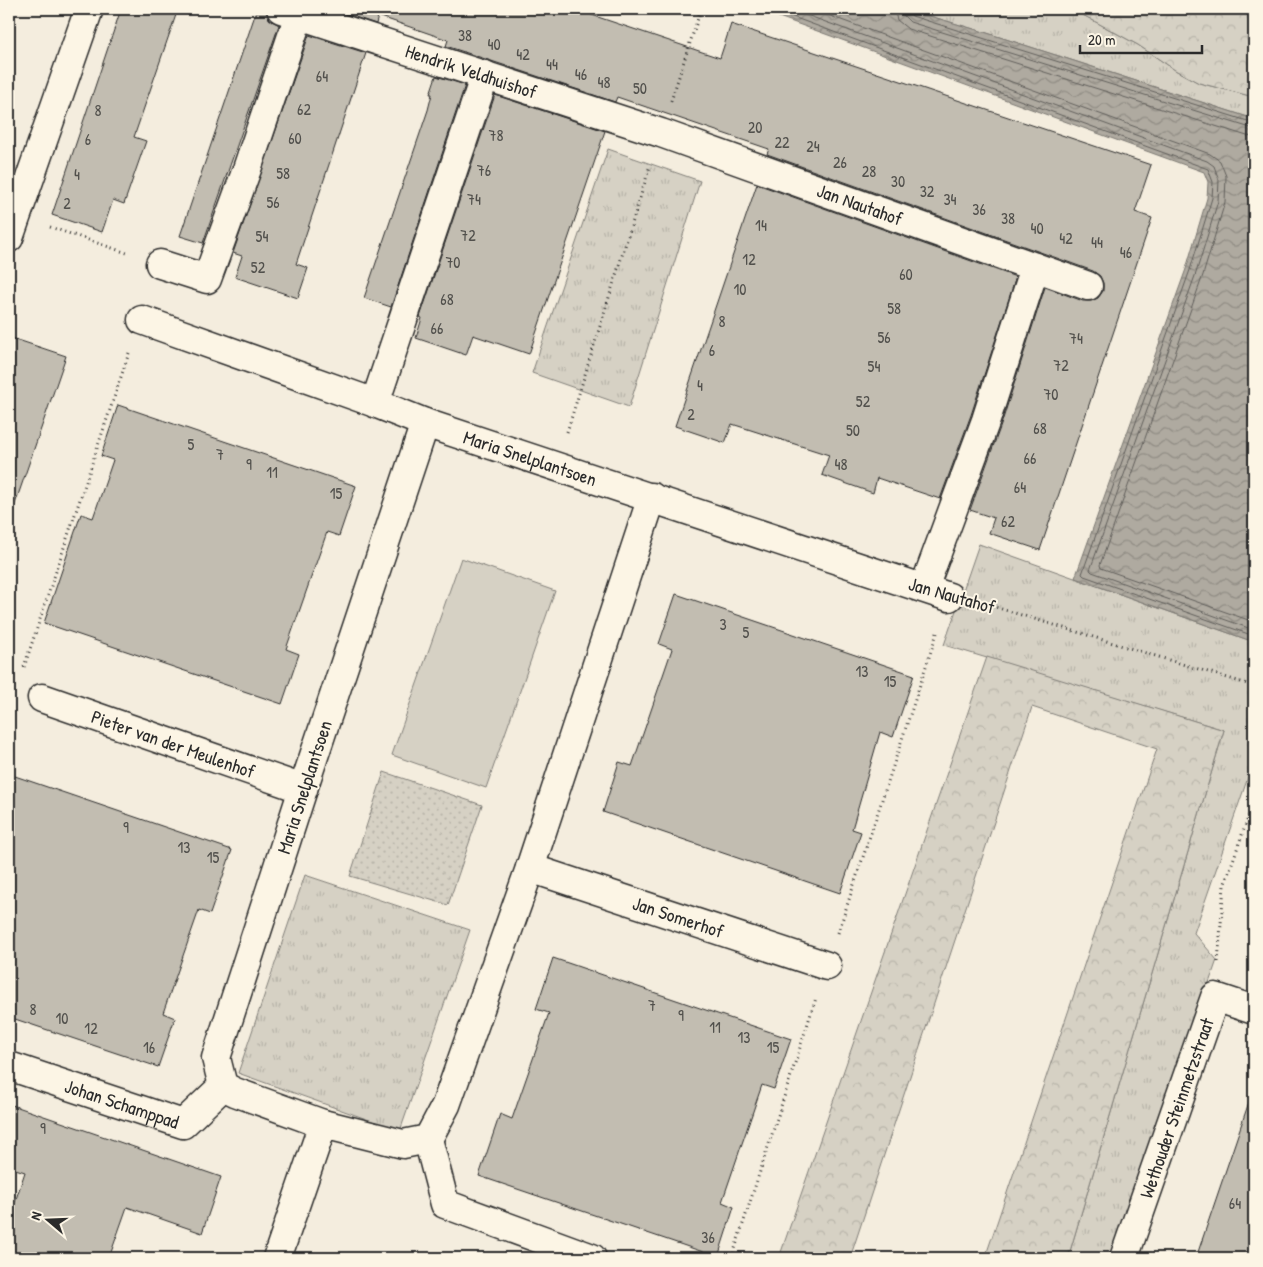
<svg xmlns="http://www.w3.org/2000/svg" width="1263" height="1267" font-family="'Patrick Hand',sans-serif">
  <defs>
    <pattern id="grass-tufts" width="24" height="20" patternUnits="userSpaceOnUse" patternTransform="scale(1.25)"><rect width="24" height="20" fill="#d6d1c4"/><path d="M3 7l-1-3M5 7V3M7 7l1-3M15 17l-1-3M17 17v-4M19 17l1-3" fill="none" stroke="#b8b4a9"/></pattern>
    <pattern id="forest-crowns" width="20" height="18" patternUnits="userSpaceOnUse" patternTransform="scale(1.25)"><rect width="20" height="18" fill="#d6d1c4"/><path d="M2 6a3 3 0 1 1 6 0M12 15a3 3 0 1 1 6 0" fill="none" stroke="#b8b4a9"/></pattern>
    <pattern id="park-dots" width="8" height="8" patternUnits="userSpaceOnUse" patternTransform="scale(1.25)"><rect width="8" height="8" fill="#d6d1c4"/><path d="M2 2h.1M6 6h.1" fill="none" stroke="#b8b4a9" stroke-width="1.8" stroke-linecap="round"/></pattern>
    <pattern id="water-waves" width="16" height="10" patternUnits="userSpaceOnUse" patternTransform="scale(1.25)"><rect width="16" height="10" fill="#afaaa0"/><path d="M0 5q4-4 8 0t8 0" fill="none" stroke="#8f8b83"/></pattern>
  </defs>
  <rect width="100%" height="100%" fill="#f4edde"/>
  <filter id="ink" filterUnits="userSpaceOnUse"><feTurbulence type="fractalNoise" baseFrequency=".02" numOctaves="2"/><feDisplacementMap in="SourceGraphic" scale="10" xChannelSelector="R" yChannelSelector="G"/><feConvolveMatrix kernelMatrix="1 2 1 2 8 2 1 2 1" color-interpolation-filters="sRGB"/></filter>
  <g filter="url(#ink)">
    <path fill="url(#grass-tufts)" stroke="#807e78" d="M906,9H1072L1138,45L1175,70L1199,83L1254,97V119L984,32Z
      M608,149L700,181L629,407L532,373Z
      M979,544L1254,642V760L1194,933L1217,960L1113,1258H1068L1224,730L944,645Z
      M305,875L470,930L400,1131L238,1073Z"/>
    <path fill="url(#forest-crowns)" stroke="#807e78" d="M1072,9H1254V97L1199,83L1175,70L1138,45Z
      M987,657L1224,730L1068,1258H985L1157,749L1032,707L850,1258H779Z"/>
    <path fill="url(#park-dots)" stroke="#807e78" d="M384,772L482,805L448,905L350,876Z"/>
    <path fill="#d6d1c4" stroke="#807e78" d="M461,558L555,591L486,788L392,755Z"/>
    <path fill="url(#water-waves)" stroke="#7a7771" d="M757,9H906L984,32L1254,119V642L1075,578L1186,269L1207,198L1208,182L1204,172Z"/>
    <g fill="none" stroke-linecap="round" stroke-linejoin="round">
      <path stroke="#605e5a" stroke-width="1" d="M771,9L1208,169L1213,182L1212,198L1190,270L1082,574L1084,576L1254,636
        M790,9L1207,161L1214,166L1219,180L1218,201L1196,273L1090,570L1092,572L1254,630
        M811,9L1210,154L1220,161L1226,176L1225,202L1203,275L1100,565L1101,568L1254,622
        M894,9L897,20L908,29L1247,136L1254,137
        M902,9L904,16L910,22L1254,129
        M908,9L909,13L912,16L1254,123"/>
    </g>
    <path fill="#c2bdb1" stroke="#2b2b2b" d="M121,9H178L134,137L146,141L124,204L113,200L102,232L52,215Z
      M257,9H266L269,19L279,25L203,243L180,236Z
      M331,9H574L720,58L731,24L1151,165L1135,212L1152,218L1040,550L989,533L994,518L970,510L1001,425L1045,287L1083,301H1091L1098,298L1103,291V283L1100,276L1093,271L767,154L769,149L617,97L615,102L446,46L448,40L378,16L376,24Z
      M309,35L366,53L296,264L308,268L298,298L235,277L242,256L233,253Z
      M436,76L465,85L391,307L364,298L428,110L432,94H430Z
      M495,95L605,131L529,354L473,335L466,355L416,338L422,318L420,317Z
      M757,184L1016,277L971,415L940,499L877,478L873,493L822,475L829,455L732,424L725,443L675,426Z
      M9,337L66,356L14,507L9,506Z
      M118,405L356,486L339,536L327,532L286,649L299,654L282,704L44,623L81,514L93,518L113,460L101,456Z
      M676,594L914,675L893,737L880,732L852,829L861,832L840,893L603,812L619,762L632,766L672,649L659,644Z
      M9,774L232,850L210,914L199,910L163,1013L175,1018L158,1067L9,1017Z
      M553,958L791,1039L774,1089L762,1085L722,1202L734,1207L718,1257L479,1176L500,1114L512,1119L549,1013L536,1009Z
      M1249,1102L1254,1103V1258H1196Z
      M9,1104L221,1177L202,1233L127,1207L109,1258H9V1220L25,1172L9,1167Z"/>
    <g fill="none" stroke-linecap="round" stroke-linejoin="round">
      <defs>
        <g id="pedestrian">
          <path id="s1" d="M281,9L661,133L1088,286"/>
          <path d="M9,238L89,9"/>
          <path d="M160,264L207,279L247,169L299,15"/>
          <path d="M375,403L485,75"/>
          <path d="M924,588L986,420L1035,267"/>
          <path id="s2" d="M9,1066L183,1124L223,1086"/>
          <path d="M428,1139L445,1204L592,1258"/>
        </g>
        <g id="minor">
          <path id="s3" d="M142,320L375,403L425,423L949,597"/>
          <path d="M425,423L303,789L216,1058L223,1086L235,1092L323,1124L403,1144L428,1139L446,1105L530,868L652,497"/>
          <path id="s4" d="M42,698L303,789"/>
          <path id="s5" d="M530,868L827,966"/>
          <path d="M277,1258L323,1124"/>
          <path id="s6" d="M1124,1258L1215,997L1254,1010"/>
        </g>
      </defs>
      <use href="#pedestrian" stroke="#2b2b2b" stroke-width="31"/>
      <use href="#minor" stroke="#2b2b2b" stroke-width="31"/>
      <path stroke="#2b2b2b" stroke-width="3" stroke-dasharray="1 4" stroke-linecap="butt" d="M671,101L701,9
        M50,227L127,253
        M567,432L650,166
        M982,603L1254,686
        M24,667L129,353
        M838,933L938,630
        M1218,962L1224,886L1254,801
        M732,1258L816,998"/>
      <use href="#pedestrian" stroke="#fcf5e5" stroke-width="28"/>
      <use href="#minor" stroke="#fcf5e5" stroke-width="28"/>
    </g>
  </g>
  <g text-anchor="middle" stroke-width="4" stroke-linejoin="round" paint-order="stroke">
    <g font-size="16" fill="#51504c">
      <text x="465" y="41">38</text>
      <text x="494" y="50">40</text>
      <text x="523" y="60">42</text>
      <text x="552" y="70">44</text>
      <text x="581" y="80">46</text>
      <text x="322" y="82">64</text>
      <text x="604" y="88">48</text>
      <text x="640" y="94">50</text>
      <text x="304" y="115">62</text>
      <text x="98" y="116">8</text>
      <text x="755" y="133">20</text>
      <text x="496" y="141">78</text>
      <text x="295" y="144">60</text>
      <text x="88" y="145">6</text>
      <text x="782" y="148">22</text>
      <text x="813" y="152">24</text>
      <text x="840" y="168">26</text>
      <text x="484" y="176">76</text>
      <text x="869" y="177">28</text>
      <text x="283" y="179">58</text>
      <text x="77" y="180">4</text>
      <text x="898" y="187">30</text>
      <text x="927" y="197">32</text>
      <text x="474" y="205">74</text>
      <text x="950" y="205">34</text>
      <text x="273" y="208">56</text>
      <text x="67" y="209">2</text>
      <text x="979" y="215">36</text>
      <text x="1008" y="224">38</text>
      <text x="761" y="231">14</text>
      <text x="1037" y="234">40</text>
      <text x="468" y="241">72</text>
      <text x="262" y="242">54</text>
      <text x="1066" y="244">42</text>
      <text x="1097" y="248">44</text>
      <text x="1126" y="258">46</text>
      <text x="749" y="265">12</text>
      <text x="453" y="268">70</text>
      <text x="258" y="273">52</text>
      <text x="906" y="280">60</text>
      <text x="740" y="295">10</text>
      <text x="447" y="305">68</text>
      <text x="894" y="314">58</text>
      <text x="722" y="327">8</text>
      <text x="437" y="334">66</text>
      <text x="884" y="343">56</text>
      <text x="1076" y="344">74</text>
      <text x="712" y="356">6</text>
      <text x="1061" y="371">72</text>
      <text x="874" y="372">54</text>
      <text x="700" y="391">4</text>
      <text x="1051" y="400">70</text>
      <text x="863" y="407">52</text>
      <text x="691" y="420">2</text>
      <text x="1040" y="434">68</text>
      <text x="853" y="436">50</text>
      <text x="191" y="450">5</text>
      <text x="220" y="460">7</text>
      <text x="1030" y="464">66</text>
      <text x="249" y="470">9</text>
      <text x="841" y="470">48</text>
      <text x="272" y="478">11</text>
      <text x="1020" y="493">64</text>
      <text x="336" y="499">15</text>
      <text x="1008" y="527">62</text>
      <text x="723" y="630">3</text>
      <text x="746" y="638">5</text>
      <text x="862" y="677">13</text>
      <text x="890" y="687">15</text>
      <text x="126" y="833">9</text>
      <text x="184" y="853">13</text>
      <text x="213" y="863">15</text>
      <text x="652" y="1011">7</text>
      <text x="33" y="1015">8</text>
      <text x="681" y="1021">9</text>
      <text x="62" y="1024">10</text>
      <text x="715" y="1033">11</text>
      <text x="91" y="1034">12</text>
      <text x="744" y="1043">13</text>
      <text x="149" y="1053">16</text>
      <text x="773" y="1053">15</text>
      <text x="43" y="1134">9</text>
      <text x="1235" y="1209">64</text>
      <text x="708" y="1243">36</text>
    </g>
    <g font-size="19" fill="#2b2b2b" stroke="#fcf5e5">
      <text dy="7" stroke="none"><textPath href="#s1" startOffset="200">Hendrik Veldhuishof</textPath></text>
      <text dy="7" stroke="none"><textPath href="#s1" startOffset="611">Jan Nautahof</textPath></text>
      <text dy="7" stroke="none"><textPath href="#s3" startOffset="412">Maria Snelplantsoen</textPath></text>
      <text transform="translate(952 595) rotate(16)" y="7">Jan Nautahof</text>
      <text dy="7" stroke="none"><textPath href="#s4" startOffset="139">Pieter van der Meulenhof</textPath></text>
      <text transform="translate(304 787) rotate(-72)" y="7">Maria Snelplantsoen</text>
      <text dy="7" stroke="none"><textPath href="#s5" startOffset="156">Jan Somerhof</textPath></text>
      <text dy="7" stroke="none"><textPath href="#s2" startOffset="119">Johan Schamppad</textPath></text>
      <text dy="7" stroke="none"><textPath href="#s6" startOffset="159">Wethouder Steinmetzstraat</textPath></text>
    </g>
  </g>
  <rect width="1263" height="1267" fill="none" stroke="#fcf5e5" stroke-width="30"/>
  <rect x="15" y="15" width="1233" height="1237" fill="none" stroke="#2b2b2b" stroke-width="2" filter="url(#ink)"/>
  <g transform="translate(48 1220) rotate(289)" stroke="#fcf5e5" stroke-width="4" paint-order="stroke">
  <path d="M0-4L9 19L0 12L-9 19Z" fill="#2b2b2b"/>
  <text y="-8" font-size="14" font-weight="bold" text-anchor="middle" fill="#2b2b2b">N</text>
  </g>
  <path d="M1080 45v8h122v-8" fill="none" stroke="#2b2b2b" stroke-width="2.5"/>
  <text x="1088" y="45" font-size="15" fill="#2b2b2b" stroke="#fcf5e5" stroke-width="4" paint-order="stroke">20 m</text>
</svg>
